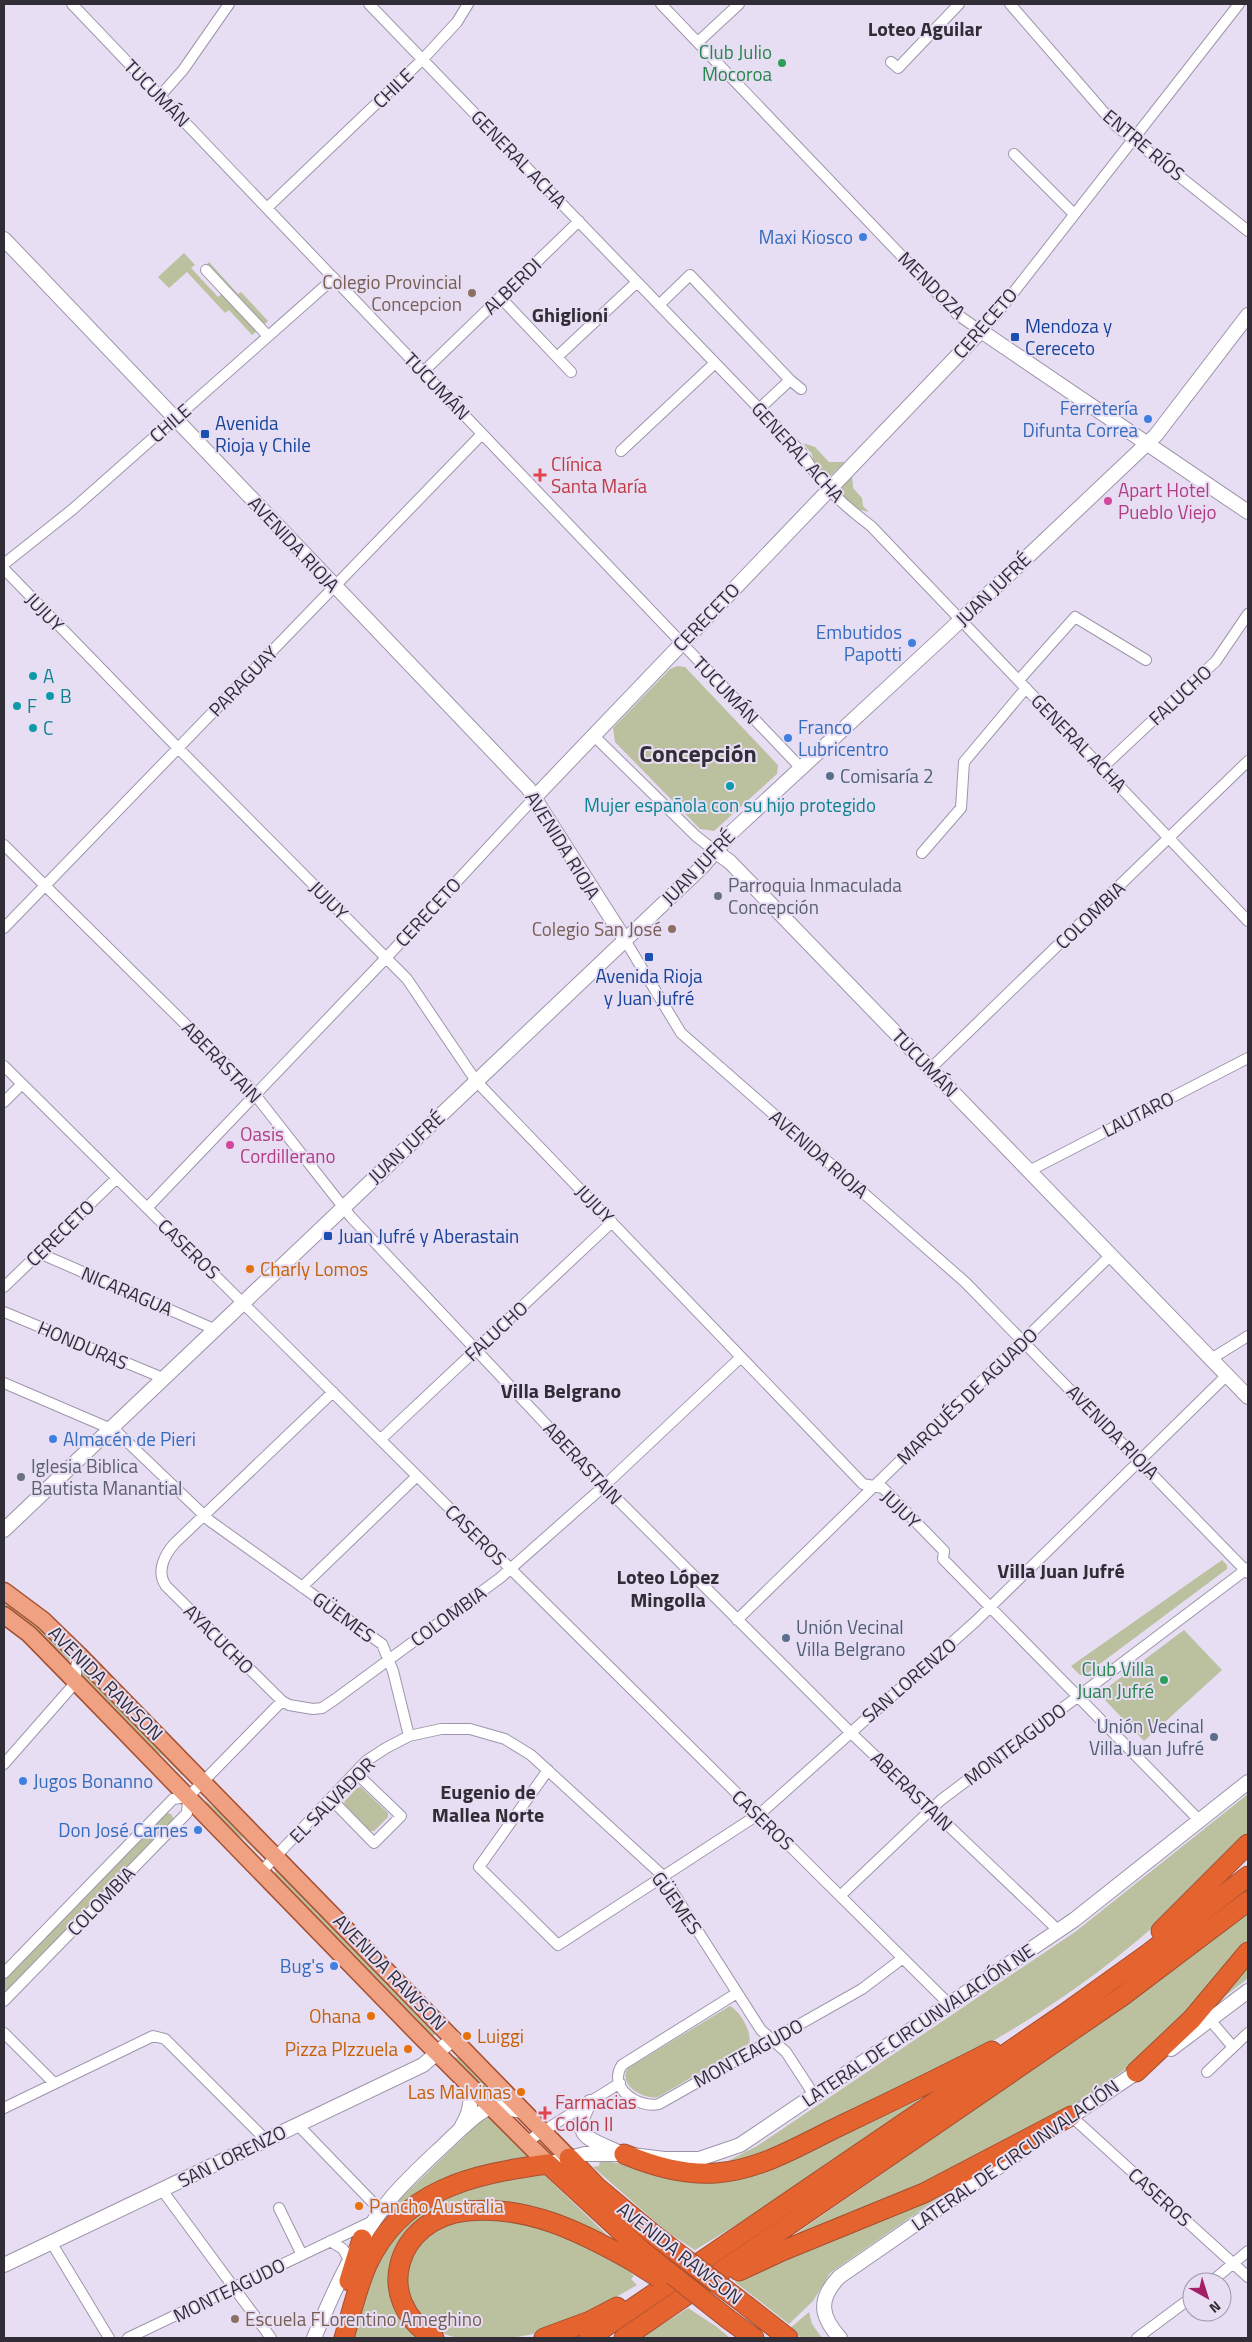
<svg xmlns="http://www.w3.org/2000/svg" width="1252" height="2342" font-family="'Titillium Web',sans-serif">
  <rect width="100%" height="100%" fill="#e7def4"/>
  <path fill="#bbc09f" d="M184,253L195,265L191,268L218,297L222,294L257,331L252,335L229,310L225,313L187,272L169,288L158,277Z
    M209,262L238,294L241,292L268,321L264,325L207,264Z
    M803,443L815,447L829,462H845L826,480L814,466L812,454Z
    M852,474L853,488L862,498L863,506L869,512L857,509L840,493L839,489Z
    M677,666L685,667L778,765L777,774L714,831L700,829L615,742L613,728L670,669Z
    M1222,1560L1227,1565V1569L1085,1675H1080L1071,1666Z
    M4,1599L26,1614L72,1657L68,1662L22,1620L4,1606Z
    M1184,1630L1222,1670L1144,1741L1104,1699V1690Z
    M81,1668L184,1774L182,1775L163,1756L144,1742L81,1676Z
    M361,1787L388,1813V1817L374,1831H370L345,1805L344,1802L357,1788Z
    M1248,1794V1833L1241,1841C1219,1863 1197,1887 1174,1908C1122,1957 1060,2002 998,2038C925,2080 846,2114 771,2151L747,2161L724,2163L757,2146L1075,1932Z
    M202,1801H206L231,1822L262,1853H258L244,1839L227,1828Z
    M167,1813L171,1814L174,1819L4,1993V1979Z
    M276,1868L437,2032L432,2037L274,1877Z
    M1248,1913V1944L1219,1983L1130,2066L1055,2118L938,2181L781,2244L1132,2000Z
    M1248,1961V1978L1204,2013Z
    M730,2006C740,2011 753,2033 749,2044L658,2097C644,2100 617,2085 628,2068Z
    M455,2057L464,2060L508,2103H496L453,2058Z
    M936,2087C859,2146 778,2201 695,2250L667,2232L593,2167L599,2166L600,2161L611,2162L702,2178Z
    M488,2114L531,2157L433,2188L370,2242L380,2224L399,2200Z
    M980,2169L830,2273L813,2301L789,2324L735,2282L758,2269Z
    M539,2170L606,2234L602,2238L461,2205L393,2267L425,2338H350L381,2249L435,2197Z
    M484,2217L546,2228L622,2263L634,2276L631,2279L637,2285L597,2308L533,2334L512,2338H456L439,2332L425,2324L406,2293L408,2260L435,2227Z
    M688,2308L717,2327L730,2338H641Z
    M809,2312L812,2324L822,2338H802L789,2329Z"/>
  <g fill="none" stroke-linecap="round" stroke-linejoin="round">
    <defs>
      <path id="street" d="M72,4L801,768
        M369,4L802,453C819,483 843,505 871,526L1248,921
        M661,4L958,315L981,331L995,316L1239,4
        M1010,4L1115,125L1248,231
        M698,42L739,4
        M891,62L898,68L959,4
        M160,96L183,70L229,4
        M1014,154L1074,214
        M267,208L423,59L457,22L468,4
        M206,270L268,336
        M500,297L571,372
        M659,305L690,275L790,380L801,389
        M557,357L637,282
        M423,372L579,221
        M759,409L790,380
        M621,451L715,363
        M4,564L73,509L334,278
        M4,569L178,748L407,979L476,1081L863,1484L883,1488L944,1551L943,1559L1199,1820
        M1019,680L1075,617L1146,660
        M594,736L696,836L715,851
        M1102,768L1216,661L1248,614
        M4,845L249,1087L351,1217L604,1486L850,1732L1059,1931
        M922,853L961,808L964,762L1026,688
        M4,928L482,434
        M625,940L681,1033L965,1282L1248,1573
        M4,1066L948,2003
        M930,1069L1248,761
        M4,1102L22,1084
        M1029,1171L1248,1058
        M147,1208L386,958L534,798
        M39,1253L214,1329
        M4,1287L117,1178
        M4,1312L163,1378
        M1211,1359L1248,1336
        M4,1383L116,1431L210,1521L382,1644L393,1671L409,1736L441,1729H470L505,1739L531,1755L662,1875L761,2030L786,2052L814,2095
        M333,1392L175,1543C164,1555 156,1572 166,1586L282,1701L289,1705L313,1709L322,1708L334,1700L500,1578L604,1486L741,1357
        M381,1439L612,1222
        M302,1587L417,1476
        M737,1620L1111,1255
        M4,1764L76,1682V1667L79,1655
        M548,1770L479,1867L558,1945L762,1812L976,1621L1227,1375
        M331,1799L374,1843L401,1816L356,1773
        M261,1872L366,1761L386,1748L409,1736
        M840,1896L941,1800L1248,1568
        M4,1973L173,1799L188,1797
        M737,1993L622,2065C607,2087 638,2109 659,2104L862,1989L903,1958
        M4,2001L187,1813L188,1797L282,1701
        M1210,2020L1233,2047
        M4,2033L54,2083
        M1207,2072L1248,2033
        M4,2108L153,2036L165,2039L265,2139
        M1071,2116L1248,2277
        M297,2124L381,2211
        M526,2142L620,2083
        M162,2190L271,2338
        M279,2208L302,2255
        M330,2241L343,2249L352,2265
        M51,2242L109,2338
        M1211,2282L1248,2251
        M128,2338L375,2220
        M1137,2338L1192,2297"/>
      <path id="secondary" d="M4,239L528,788L625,940
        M534,798L981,331L1248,512
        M715,851L730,862L1248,1397
        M4,1530L702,867L733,831L947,633L1156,435L1248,315
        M1171,2049L1248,1991
        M590,2102C569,2137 590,2139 618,2152
        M1063,2122L1143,2068
        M462,2126C470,2113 473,2100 469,2084
        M548,2164L585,2154H624L664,2159H699L740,2145L1074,1920L1248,1782
        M4,2265L423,2065L454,2038
        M314,2338C334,2290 357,2239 391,2198C408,2178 427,2161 445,2144C454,2135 480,2110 490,2108C500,2106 514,2110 524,2111
        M840,2338C820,2316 818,2299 839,2277L1027,2147"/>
      <path id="primary" d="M4,1591L43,1620L79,1655L569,2158
        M4,1615L29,1634L76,1682L423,2039L548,2164"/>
      <path id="highway" d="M1161,1931L1248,1844
        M1136,2072L1192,2019L1248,1952
        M624,2154C653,2166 683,2175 716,2173C761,2170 802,2144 842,2125C892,2101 942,2077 992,2051
        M569,2158L597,2187L658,2238
        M739,2271L782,2251L924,2193L1071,2116
        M349,2281L362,2239
        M747,2306L788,2338
        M728,2319L754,2338
        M344,2338C351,2314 357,2288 367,2265C402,2189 473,2174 548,2164L641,2250
        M434,2338C371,2300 396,2218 467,2211C526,2205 579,2231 629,2259
        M544,2338L590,2321L617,2307
        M589,2338L1064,2014L1149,1953L1248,1876
        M624,2338L1121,1997L1248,1901"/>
    </defs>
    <use href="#street" stroke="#9e95aa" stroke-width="12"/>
    <use href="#secondary" stroke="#9e95aa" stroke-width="16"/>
    <use href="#primary" stroke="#a55031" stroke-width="19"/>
    <use href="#highway" stroke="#a55031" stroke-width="21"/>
    <use href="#street" stroke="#fff" stroke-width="10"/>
    <use href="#secondary" stroke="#fff" stroke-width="14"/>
    <use href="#primary" stroke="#efa182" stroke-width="16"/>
    <use href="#highway" stroke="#e4632e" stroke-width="19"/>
    <defs>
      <path id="highway-bridge" d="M658,2238L747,2306
        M641,2250L728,2319
        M629,2259L659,2278"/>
    </defs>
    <use href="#highway-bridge" stroke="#a55031" stroke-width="21" stroke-linecap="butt"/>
    <use href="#highway-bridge" stroke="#e4632e" stroke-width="19"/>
  </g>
  <g fill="#2e9e5b" stroke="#e7def4" stroke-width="2">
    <circle cx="782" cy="63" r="5"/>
    <circle cx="1164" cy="1680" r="5"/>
  </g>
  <g fill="#3f7fe0" stroke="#e7def4" stroke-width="2">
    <circle cx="863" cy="237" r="5"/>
    <circle cx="1148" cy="419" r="5"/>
    <circle cx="912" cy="643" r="5"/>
    <circle cx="788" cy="738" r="5"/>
    <circle cx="53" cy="1439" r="5"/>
    <circle cx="23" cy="1781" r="5"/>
    <circle cx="198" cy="1830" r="5"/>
    <circle cx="334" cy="1966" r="5"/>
  </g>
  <g fill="#8d6e63" stroke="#e7def4" stroke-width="2">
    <circle cx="472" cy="293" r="5"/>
    <circle cx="672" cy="929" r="5"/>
    <circle cx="235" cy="2319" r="5"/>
  </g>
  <g fill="#1a4fb4" stroke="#e7def4" stroke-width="2">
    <rect x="1010" y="332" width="10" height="10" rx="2.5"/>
    <rect x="200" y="429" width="10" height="10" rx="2.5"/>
    <rect x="644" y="952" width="10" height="10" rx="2.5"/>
    <rect x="323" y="1231" width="10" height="10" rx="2.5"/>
  </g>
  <g fill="#e0444e" stroke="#e7def4" stroke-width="2">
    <path d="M537.5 467.5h5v5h5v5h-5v5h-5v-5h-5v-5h5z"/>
    <path d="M542.5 2105.5h5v5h5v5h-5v5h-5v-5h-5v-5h5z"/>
  </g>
  <g fill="#d1479c" stroke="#e7def4" stroke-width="2">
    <circle cx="1108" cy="501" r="5"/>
    <circle cx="230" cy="1145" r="5"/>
  </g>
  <g fill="#0f9aa8" stroke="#e7def4" stroke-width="2">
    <circle cx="33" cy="676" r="5"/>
    <circle cx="50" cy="696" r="5"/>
    <circle cx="17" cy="706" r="5"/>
    <circle cx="33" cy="728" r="5"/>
    <circle cx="730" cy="786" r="5"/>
  </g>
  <g fill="#5c6f8a" stroke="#e7def4" stroke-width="2">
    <circle cx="830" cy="776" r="5"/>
    <circle cx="786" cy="1638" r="5"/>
    <circle cx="1214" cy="1737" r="5"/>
  </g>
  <g fill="#6b7280" stroke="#e7def4" stroke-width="2">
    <circle cx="718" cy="896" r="5"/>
    <circle cx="21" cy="1477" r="5"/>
  </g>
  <g fill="#e8710a" stroke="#e7def4" stroke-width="2">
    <circle cx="250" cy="1269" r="5"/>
    <circle cx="371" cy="2016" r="5"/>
    <circle cx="467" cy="2036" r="5"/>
    <circle cx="408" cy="2049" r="5"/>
    <circle cx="521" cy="2092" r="5"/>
    <circle cx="359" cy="2206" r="5"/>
  </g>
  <g text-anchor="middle" stroke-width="4" stroke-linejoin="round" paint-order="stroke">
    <g font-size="19" fill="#27864d" stroke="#e7def4" text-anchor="end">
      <text x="772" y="59">Club Julio<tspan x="772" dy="22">Mocoroa</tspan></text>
      <text x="1154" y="1676">Club Villa<tspan x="1154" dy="22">Juan Jufré</tspan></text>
    </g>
    <g font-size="19" fill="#312d36" stroke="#e7def4">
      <text transform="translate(393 88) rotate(-44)" y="7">CHILE</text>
      <text transform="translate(157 93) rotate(46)" y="7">TUCUMÁN</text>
      <text transform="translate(1144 145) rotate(40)" y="7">ENTRE RÍOS</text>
      <text transform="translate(519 159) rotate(46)" y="7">GENERAL ACHA</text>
      <text transform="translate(932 285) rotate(45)" y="7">MENDOZA</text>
      <text transform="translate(512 286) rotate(-44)" y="7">ALBERDI</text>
      <text transform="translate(985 323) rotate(-49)" y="7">CERECETO</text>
      <text transform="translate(437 386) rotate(46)" y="7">TUCUMÁN</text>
      <text transform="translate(170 423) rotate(-41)" y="7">CHILE</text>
      <text transform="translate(798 452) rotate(48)" y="7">GENERAL ACHA</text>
      <text transform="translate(294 544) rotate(47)" y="7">AVENIDA RIOJA</text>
      <text transform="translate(993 589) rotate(-44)" y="7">JUAN JUFRÉ</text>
      <text transform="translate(45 612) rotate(46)" y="7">JUJUY</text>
      <text transform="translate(706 617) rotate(-46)" y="7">CERECETO</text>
      <text transform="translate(243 681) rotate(-46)" y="7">PARAGUAY</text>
      <text transform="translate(726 690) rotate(46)" y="7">TUCUMÁN</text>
      <text transform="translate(1180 695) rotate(-43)" y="7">FALUCHO</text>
      <text transform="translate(1079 743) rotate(46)" y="7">GENERAL ACHA</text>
      <text transform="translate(563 845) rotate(58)" y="7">AVENIDA RIOJA</text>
      <text transform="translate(698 867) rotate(-46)" y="7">JUAN JUFRÉ</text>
      <text transform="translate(329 900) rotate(45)" y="7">JUJUY</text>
      <text transform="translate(428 912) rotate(-47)" y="7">CERECETO</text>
      <text transform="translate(1090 915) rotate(-44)" y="7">COLOMBIA</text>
      <text transform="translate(222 1062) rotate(46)" y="7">ABERASTAIN</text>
      <text transform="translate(925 1063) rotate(46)" y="7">TUCUMÁN</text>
      <text transform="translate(1138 1114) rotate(-27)" y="7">LAUTARO</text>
      <text transform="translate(406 1147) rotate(-43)" y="7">JUAN JUFRÉ</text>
      <text transform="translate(819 1154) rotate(41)" y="7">AVENIDA RIOJA</text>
      <text transform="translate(595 1204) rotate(46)" y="7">JUJUY</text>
      <text transform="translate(60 1233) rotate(-44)" y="7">CERECETO</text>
      <text transform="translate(189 1249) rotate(44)" y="7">CASEROS</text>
      <text transform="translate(127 1291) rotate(23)" y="7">NICARAGUA</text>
      <text transform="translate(496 1331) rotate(-43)" y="7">FALUCHO</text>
      <text transform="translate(83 1345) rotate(23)" y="7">HONDURAS</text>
      <text transform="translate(967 1396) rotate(-44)" y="7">MARQUÉS DE AGUADO</text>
      <text transform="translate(1113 1432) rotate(46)" y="7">AVENIDA RIOJA</text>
      <text transform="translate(583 1463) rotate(47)" y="7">ABERASTAIN</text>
      <text transform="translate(901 1509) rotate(44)" y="7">JUJUY</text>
      <text transform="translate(476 1535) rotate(45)" y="7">CASEROS</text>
      <text transform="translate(448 1616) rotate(-36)" y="7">COLOMBIA</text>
      <text transform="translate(344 1617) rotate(36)" y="7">GÜEMES</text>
      <text transform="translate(219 1639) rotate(45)" y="7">AYACUCHO</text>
      <text transform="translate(909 1680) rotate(-41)" y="7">SAN LORENZO</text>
      <text transform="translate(106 1683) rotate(45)" y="7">AVENIDA RAWSON</text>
      <text transform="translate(1015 1744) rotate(-37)" y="7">MONTEAGUDO</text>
      <text transform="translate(912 1791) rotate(44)" y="7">ABERASTAIN</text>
      <text transform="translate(332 1800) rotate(-45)" y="7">EL SALVADOR</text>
      <text transform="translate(763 1820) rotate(44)" y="7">CASEROS</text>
      <text transform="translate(101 1901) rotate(-46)" y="7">COLOMBIA</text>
      <text transform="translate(677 1903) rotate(55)" y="7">GÜEMES</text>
      <text transform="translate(390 1972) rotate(46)" y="7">AVENIDA RAWSON</text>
      <text transform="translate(918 2025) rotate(-34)" y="7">LATERAL DE CIRCUNVALACIÓN NE</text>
      <text transform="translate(748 2053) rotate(-29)" y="7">MONTEAGUDO</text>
      <text transform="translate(1015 2155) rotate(-35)" y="7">LATERAL DE CIRCUNVALACIÓN</text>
      <text transform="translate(232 2156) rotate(-26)" y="7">SAN LORENZO</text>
      <text transform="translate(1160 2197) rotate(42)" y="7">CASEROS</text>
      <text transform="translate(680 2253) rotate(38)" y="7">AVENIDA RAWSON</text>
      <text transform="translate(229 2290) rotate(-26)" y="7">MONTEAGUDO</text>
    </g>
    <g font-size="19" fill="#366cbe" stroke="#e7def4" text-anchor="end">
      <text x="853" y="244">Maxi Kiosco</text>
      <text x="1138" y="415">Ferretería<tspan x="1138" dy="22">Difunta Correa</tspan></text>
      <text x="902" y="639">Embutidos<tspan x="902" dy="22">Papotti</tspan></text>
      <text x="798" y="734" text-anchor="start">Franco<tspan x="798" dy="22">Lubricentro</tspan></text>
      <text x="63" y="1446" text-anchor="start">Almacén de Pieri</text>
      <text x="33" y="1788" text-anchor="start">Jugos Bonanno</text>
      <text x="188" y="1837">Don José Carnes</text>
      <text x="324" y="1973">Bug's</text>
    </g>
    <g font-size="19" fill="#785e54" stroke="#e7def4" text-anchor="end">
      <text x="462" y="289">Colegio Provincial<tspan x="462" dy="22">Concepcion</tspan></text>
      <text x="662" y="936">Colegio San José</text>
      <text x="245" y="2326" text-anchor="start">Escuela FLorentino Ameghino</text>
    </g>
    <g font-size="19" fill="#164399" stroke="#e7def4" text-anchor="start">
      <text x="1025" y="333">Mendoza y<tspan x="1025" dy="22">Cereceto</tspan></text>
      <text x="215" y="430">Avenida<tspan x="215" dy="22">Rioja y Chile</tspan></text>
      <text x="649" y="983" text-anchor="middle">Avenida Rioja<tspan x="649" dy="22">y Juan Jufré</tspan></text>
      <text x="338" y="1243">Juan Jufré y Aberastain</text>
    </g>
    <g font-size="19" fill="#be3a42" stroke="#e7def4" text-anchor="start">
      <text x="551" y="471">Clínica<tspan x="551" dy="22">Santa María</tspan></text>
      <text x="555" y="2109">Farmacias<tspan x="555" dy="22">Colón II</tspan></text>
    </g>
    <g font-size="19" fill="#b23c85" stroke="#e7def4" text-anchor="start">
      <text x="1118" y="497">Apart Hotel<tspan x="1118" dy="22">Pueblo Viejo</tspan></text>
      <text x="240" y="1141">Oasis<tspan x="240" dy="22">Cordillerano</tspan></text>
    </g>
    <g font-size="19" fill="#0d838f" stroke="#e7def4" text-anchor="start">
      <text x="43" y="683">A</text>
      <text x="60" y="703">B</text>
      <text x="27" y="713">F</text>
      <text x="43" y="735">C</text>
      <text x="730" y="812" text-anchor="middle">Mujer española con su hijo protegido</text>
    </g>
    <g font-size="19" fill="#4e5e75" stroke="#e7def4" text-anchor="start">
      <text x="840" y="783">Comisaría 2</text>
      <text x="796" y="1634">Unión Vecinal<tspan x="796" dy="22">Villa Belgrano</tspan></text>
      <text x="1204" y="1733" text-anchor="end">Unión Vecinal<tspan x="1204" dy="22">Villa Juan Jufré</tspan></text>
    </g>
    <g font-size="19" fill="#5b616d" stroke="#e7def4" text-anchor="start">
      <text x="728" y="892">Parroquia Inmaculada<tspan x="728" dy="22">Concepción</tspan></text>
      <text x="31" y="1473">Iglesia Biblica<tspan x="31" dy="22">Bautista Manantial</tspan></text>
    </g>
    <g font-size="19" fill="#c56008" stroke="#e7def4" text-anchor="start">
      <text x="260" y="1276">Charly Lomos</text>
      <text x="361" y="2023" text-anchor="end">Ohana</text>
      <text x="477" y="2043">Luiggi</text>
      <text x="398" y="2056" text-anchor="end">Pizza PIzzuela</text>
      <text x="511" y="2099" text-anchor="end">Las Malvinas</text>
      <text x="369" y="2213">Pancho Australia</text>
    </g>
    <g font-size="20" font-weight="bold" fill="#312d36" stroke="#e7def4">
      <text x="925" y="36">Loteo Aguilar</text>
      <text x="570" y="322">Ghiglioni</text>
      <text x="561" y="1398">Villa Belgrano</text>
      <text x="1061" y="1578">Villa Juan Jufré</text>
      <text x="668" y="1584">Loteo López<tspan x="668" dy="23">Mingolla</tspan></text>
      <text x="488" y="1799">Eugenio de<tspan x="488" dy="23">Mallea Norte</tspan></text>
    </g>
    <g font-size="24" font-weight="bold" fill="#312d36" stroke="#e7def4">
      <text x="698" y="762">Concepción</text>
    </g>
  </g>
  <rect width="1252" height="2342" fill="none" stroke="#312d36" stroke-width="10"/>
  <g transform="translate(1207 2297) rotate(141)"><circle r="24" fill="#e7def4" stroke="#9e97a8"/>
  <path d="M0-4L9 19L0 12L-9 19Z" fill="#a41d67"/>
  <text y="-8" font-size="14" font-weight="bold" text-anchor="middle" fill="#312d36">N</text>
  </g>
</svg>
